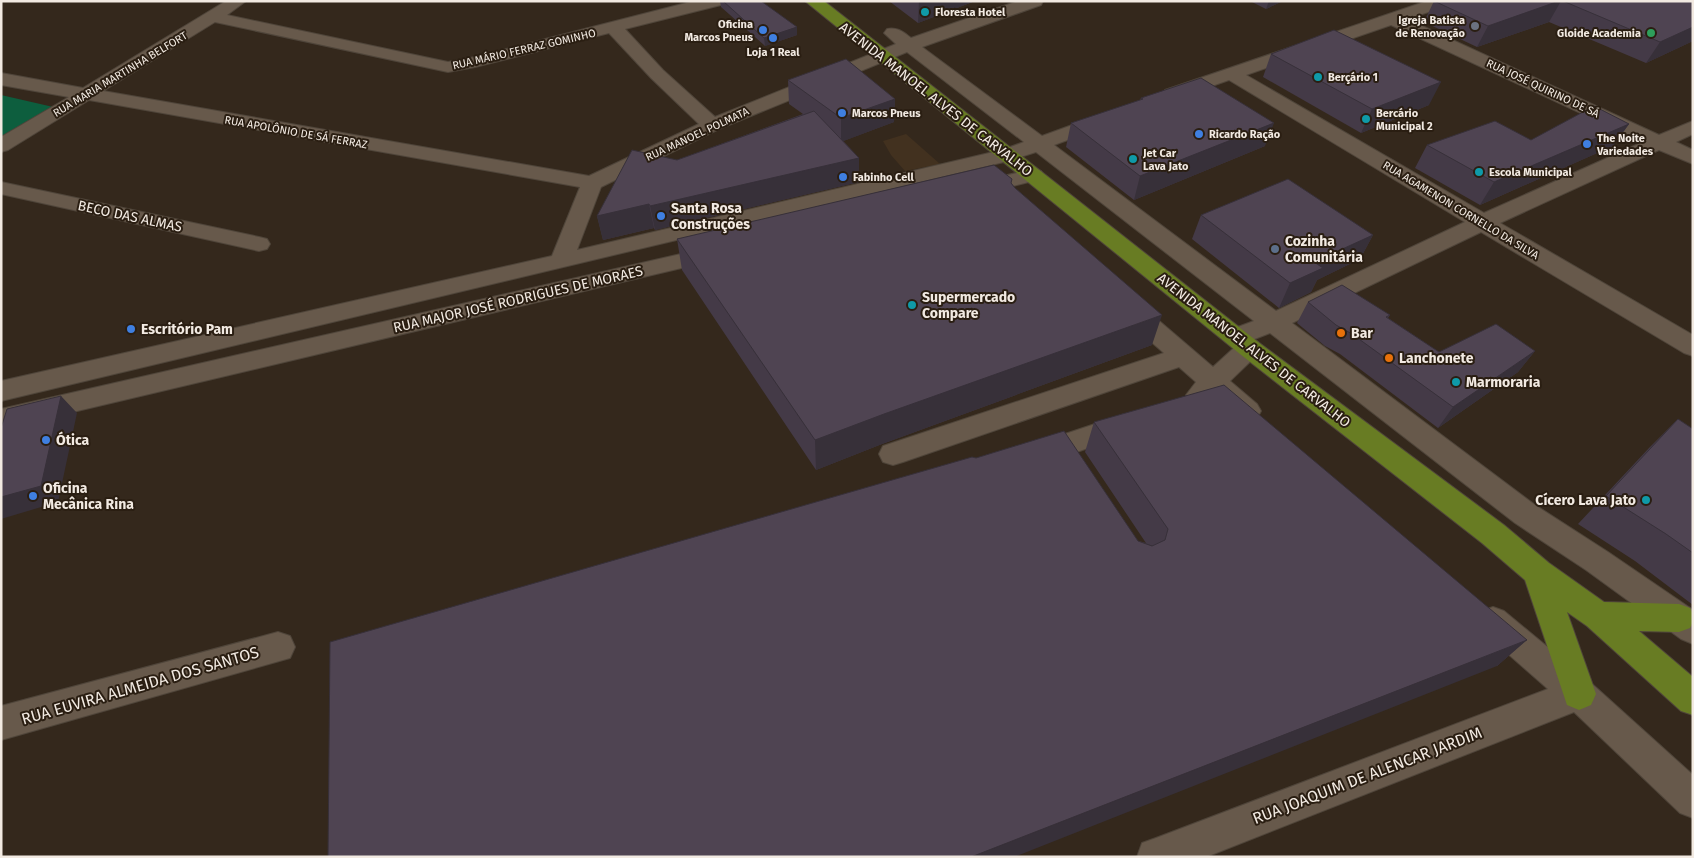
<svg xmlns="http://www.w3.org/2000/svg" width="1694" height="858" font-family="'Fira Sans',sans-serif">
  <rect width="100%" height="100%" fill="#34281c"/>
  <path fill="#42311f" d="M906,134L940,164L905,171L891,155L883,141Z"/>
  <path fill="#0d5e3e" d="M1,95L62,109L1,142Z"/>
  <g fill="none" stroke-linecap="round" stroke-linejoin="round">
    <defs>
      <path id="minor" d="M226,1H246L227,15L448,62L475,57L694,1H723L721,5L625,29L663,70L715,117L896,44L884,33L887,29C898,27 903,32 911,38L1018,1H1043L1041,5L922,47L1042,136L1097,116L1104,114L1111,116L1114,120L1111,124L1054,145L1276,311L1465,222L1229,80L1172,100L1165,98L1163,94L1165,90L1427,1H1452L1450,5L1407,19L1659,135L1693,121V134L1676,142L1693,150V164L1659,150L1500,223L1693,335V356L1684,353L1481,232L1292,323L1535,505L1608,552L1693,610V644L1681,639L1586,570L1515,523L1270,333L1252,340L1258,342L1262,348L1258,354L1230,381L1257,404L1261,411L1257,418C1238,424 1227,409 1214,397C1206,404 1200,405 1190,402L1186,395L1196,382L1179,367L903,462L893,465L883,462L879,454L883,446L1164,353L1119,314L1116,308L1119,302L1128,300L1137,302L1213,367L1236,346L1227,343L1223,337L1227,331L1254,321L1036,152L1008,161L1,401V381L552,256L580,187L89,100L8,150L1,152V137L69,97L1,85V73L83,88ZM215,22L448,72L475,67L609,33L651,78L699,124L589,176L103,91ZM1391,25L1643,142L1484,213L1246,75ZM907,52L1024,142L1002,150L577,250L601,187L719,129Z
        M1034,169L1041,171L1044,175L1041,179L976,195L968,194L965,189L968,184Z
        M1,182L259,237L267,239L270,244L267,249L259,251L1,194Z
        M716,246L724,248L727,253L724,258L1,429V409Z
        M1125,414L1135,417L1139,424L1135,431L1063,457L1053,454L1049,446L1053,438Z
        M1493,607L1504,611L1591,683L1693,775V818L1680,813L1574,712L1206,857H1137L1142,843L1156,838L1548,689L1482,631L1477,621L1482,611Z
        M278,632L290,636L295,647L290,658L1,740V706Z"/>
      <path id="major" d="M805,1H824L1258,342L1504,525L1549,563L1604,602L1679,604L1690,608C1694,615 1694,621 1690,628L1679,632L1639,631L1693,677V715L1681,711L1587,626L1567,612L1596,694L1591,705L1579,710L1567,705L1525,580L1482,543L1240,354Z"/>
    </defs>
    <use href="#minor" stroke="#4f453a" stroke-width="2"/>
    <use href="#major" stroke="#4f453a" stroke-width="2"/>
    <use href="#minor" fill="#67594b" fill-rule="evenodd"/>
    <use href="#major" fill="#687c23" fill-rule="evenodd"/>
  </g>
  <path fill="#443a47" d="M720,1H761L797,35L765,46L721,7Z
    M889,1H975L918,23Z
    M1250,1H1283L1266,9Z
    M1434,1H1693V41L1646,63L1549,22L1477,47L1424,22Z
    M1271,54L1429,105L1361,133L1263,77Z
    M788,80L895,99L894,122L843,141L859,158V182L655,230L654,228L603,240L597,216L677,160L803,114L789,104Z
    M1141,98L1265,146L1134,200L1066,147L1071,123L1140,100Z
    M1629,124L1613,146L1480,205L1415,168L1427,145L1531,140Z
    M1011,183L1015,188L1152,345L882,444L816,470L682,270L677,239Z
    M1201,215L1373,235L1360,259L1317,280L1311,292L1279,308L1192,239Z
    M1308,302L1390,315L1388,318L1439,352L1535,351L1518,372L1438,428L1340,354L1325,346L1297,323Z
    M1678,419L1693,429V605L1635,561L1578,524L1649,448Z
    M1094,422L1527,640L1497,666L1138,541L1146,543L1085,452Z"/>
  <path fill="#373039" d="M919,1H975L918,23Z
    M1269,1H1283L1266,9Z
    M1559,1H1561L1549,22L1477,47L1488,26Z
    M797,27V35L765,46L764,38Z
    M1693,27V41L1646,63L1660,42Z
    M1441,82L1429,105L1361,133L1372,109Z
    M895,99L894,122L841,142V118Z
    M1274,123L1265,146L1134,200L1140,176Z
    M1629,124L1613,146L1480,205L1494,182Z
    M859,158V182L655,230L650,206Z
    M649,204L654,228L603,240L597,216Z
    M1373,235L1360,259L1317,280L1311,292L1279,308L1290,283L1314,262Z
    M1162,315L1152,345L882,444L816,470L815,440L884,414Z
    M1535,351L1518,372L1438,428L1453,407Z
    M61,396L77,413L58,502L1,519V497Z
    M1527,640L1497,666L1014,857H971Z"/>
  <path fill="#4f4452" stroke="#373039" d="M723,1H761L797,27L764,38Z
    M1434,1H1559L1488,26Z
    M1563,1H1693V27L1660,42Z
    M1334,30L1441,82L1372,109L1271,54Z
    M846,59L895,99L841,118L788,80Z
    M1201,78L1274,123L1140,176L1071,123L1143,99L1141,98Z
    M1594,106L1629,124L1494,182L1427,145L1495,121L1531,140Z
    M814,111L859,158L650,206L649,204L597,216L632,150L677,160Z
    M994,165L1012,179L1011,183L1015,188L1162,315L884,414L815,440L677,239Z
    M1288,179L1373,235L1314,262L1323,268L1290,283L1201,215Z
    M1342,285L1390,315L1386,317L1439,352L1496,324L1535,351L1453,407L1352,334L1336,325L1308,302Z
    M1224,385L1527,640L971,857H328L330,642L972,457L976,458L1064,431L1138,541L1152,546L1165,540L1168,529L1094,422Z
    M61,396L41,486L1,497V428L7,409Z
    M1678,419L1693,429V553L1666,534L1606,496Z"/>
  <g fill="#0f9aa8" stroke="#2a1e12" stroke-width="2">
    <circle cx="925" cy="12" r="5"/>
    <circle cx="1318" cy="77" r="5"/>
    <circle cx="1366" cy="119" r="5"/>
    <circle cx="1133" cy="159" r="5"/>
    <circle cx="1479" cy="172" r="5"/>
    <circle cx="912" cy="305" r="5"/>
    <circle cx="1456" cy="382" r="5"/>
    <circle cx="1646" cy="500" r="5"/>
  </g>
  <circle fill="#6b7280" stroke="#2a1e12" stroke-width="2" cx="1475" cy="26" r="5"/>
  <g fill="#3f7fe0" stroke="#2a1e12" stroke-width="2">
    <circle cx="763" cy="30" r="5"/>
    <circle cx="773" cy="38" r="5"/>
    <circle cx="842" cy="113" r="5"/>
    <circle cx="1199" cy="134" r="5"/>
    <circle cx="1587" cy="144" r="5"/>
    <circle cx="843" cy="177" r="5"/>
    <circle cx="661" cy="216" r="5"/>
    <circle cx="131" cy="329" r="5"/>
    <circle cx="46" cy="440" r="5"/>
    <circle cx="33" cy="496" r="5"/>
  </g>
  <circle fill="#2e9e5b" stroke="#2a1e12" stroke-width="2" cx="1651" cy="33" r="5"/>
  <circle fill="#5c6f8a" stroke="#2a1e12" stroke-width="2" cx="1275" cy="249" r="5"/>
  <g fill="#e8710a" stroke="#2a1e12" stroke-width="2">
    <circle cx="1341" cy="333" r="5"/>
    <circle cx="1389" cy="358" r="5"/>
  </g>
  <g text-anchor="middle" stroke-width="4" stroke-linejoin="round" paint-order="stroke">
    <g font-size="11" font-weight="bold" fill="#f2eae2" stroke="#2a1e12" text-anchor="start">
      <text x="935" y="16">Floresta Hotel</text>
      <text x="1465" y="24" text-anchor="end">Igreja Batista<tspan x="1465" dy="13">de Renovação</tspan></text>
      <text x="753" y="28" text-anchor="end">Oficina<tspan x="753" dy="13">Marcos Pneus</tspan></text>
      <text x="1641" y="37" text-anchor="end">Gloide Academia</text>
      <text x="773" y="56" text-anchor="middle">Loja 1 Real</text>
      <text x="1328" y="81">Berçário 1</text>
      <text x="852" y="117">Marcos Pneus</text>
      <text x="1376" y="117">Bercário<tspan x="1376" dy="13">Municipal 2</tspan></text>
      <text x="1209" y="138">Ricardo Ração</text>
      <text x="1597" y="142">The Noite<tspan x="1597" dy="13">Variedades</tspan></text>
      <text x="1143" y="157">Jet Car<tspan x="1143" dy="13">Lava Jato</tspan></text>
      <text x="1489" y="176">Escola Municipal</text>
      <text x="853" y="181">Fabinho Cell</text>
    </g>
    <g font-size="11" fill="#f2eae2" stroke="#2a1e12">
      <text transform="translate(524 49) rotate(-13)" y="4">RUA MÁRIO FERRAZ GOMINHO</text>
      <text transform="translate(120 74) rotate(-31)" y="4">RUA MARIA MARTINHA BELFORT</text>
      <text transform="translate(1543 88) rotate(25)" y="4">RUA JOSÉ QUIRINO DE SÁ</text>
      <text transform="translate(296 132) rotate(10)" y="4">RUA APOLÔNIO DE SÁ FERRAZ</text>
      <text transform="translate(697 134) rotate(-25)" y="4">RUA MANOEL POLMATA</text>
      <text transform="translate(1461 210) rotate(31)" y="4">RUA AGAMENON CORNELLO DA SILVA</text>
    </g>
    <g font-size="14" fill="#f2eae2" stroke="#2a1e12">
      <text transform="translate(936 99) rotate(38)" y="5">AVENIDA MANOEL ALVES DE CARVALHO</text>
      <text transform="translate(130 216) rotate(12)" y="5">BECO DAS ALMAS</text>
      <text transform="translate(518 299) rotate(-13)" y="5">RUA MAJOR JOSÉ RODRIGUES DE MORAES</text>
      <text transform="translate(1254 350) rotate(38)" y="5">AVENIDA MANOEL ALVES DE CARVALHO</text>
    </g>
    <g font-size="14" font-weight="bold" fill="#f2eae2" stroke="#2a1e12" text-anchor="start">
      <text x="671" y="213">Santa Rosa<tspan x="671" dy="16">Construções</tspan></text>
      <text x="1285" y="246">Cozinha<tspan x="1285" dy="16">Comunitária</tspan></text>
      <text x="922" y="302">Supermercado<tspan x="922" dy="16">Compare</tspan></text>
      <text x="141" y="334">Escritório Pam</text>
      <text x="1351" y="338">Bar</text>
      <text x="1399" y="363">Lanchonete</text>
      <text x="1466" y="387">Marmoraria</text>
      <text x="56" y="445">Ótica</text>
      <text x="43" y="493">Oficina<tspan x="43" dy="16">Mecânica Rina</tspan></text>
      <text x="1636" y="505" text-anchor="end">Cícero Lava Jato</text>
    </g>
    <g font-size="16" fill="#f2eae2" stroke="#2a1e12">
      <text transform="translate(140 685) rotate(-16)" y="6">RUA EUVIRA ALMEIDA DOS SANTOS</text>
      <text transform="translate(1367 775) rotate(-21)" y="6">RUA JOAQUIM DE ALENCAR JARDIM</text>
    </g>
  </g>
  <rect width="1694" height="858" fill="none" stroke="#f2eae2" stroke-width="5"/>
</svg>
